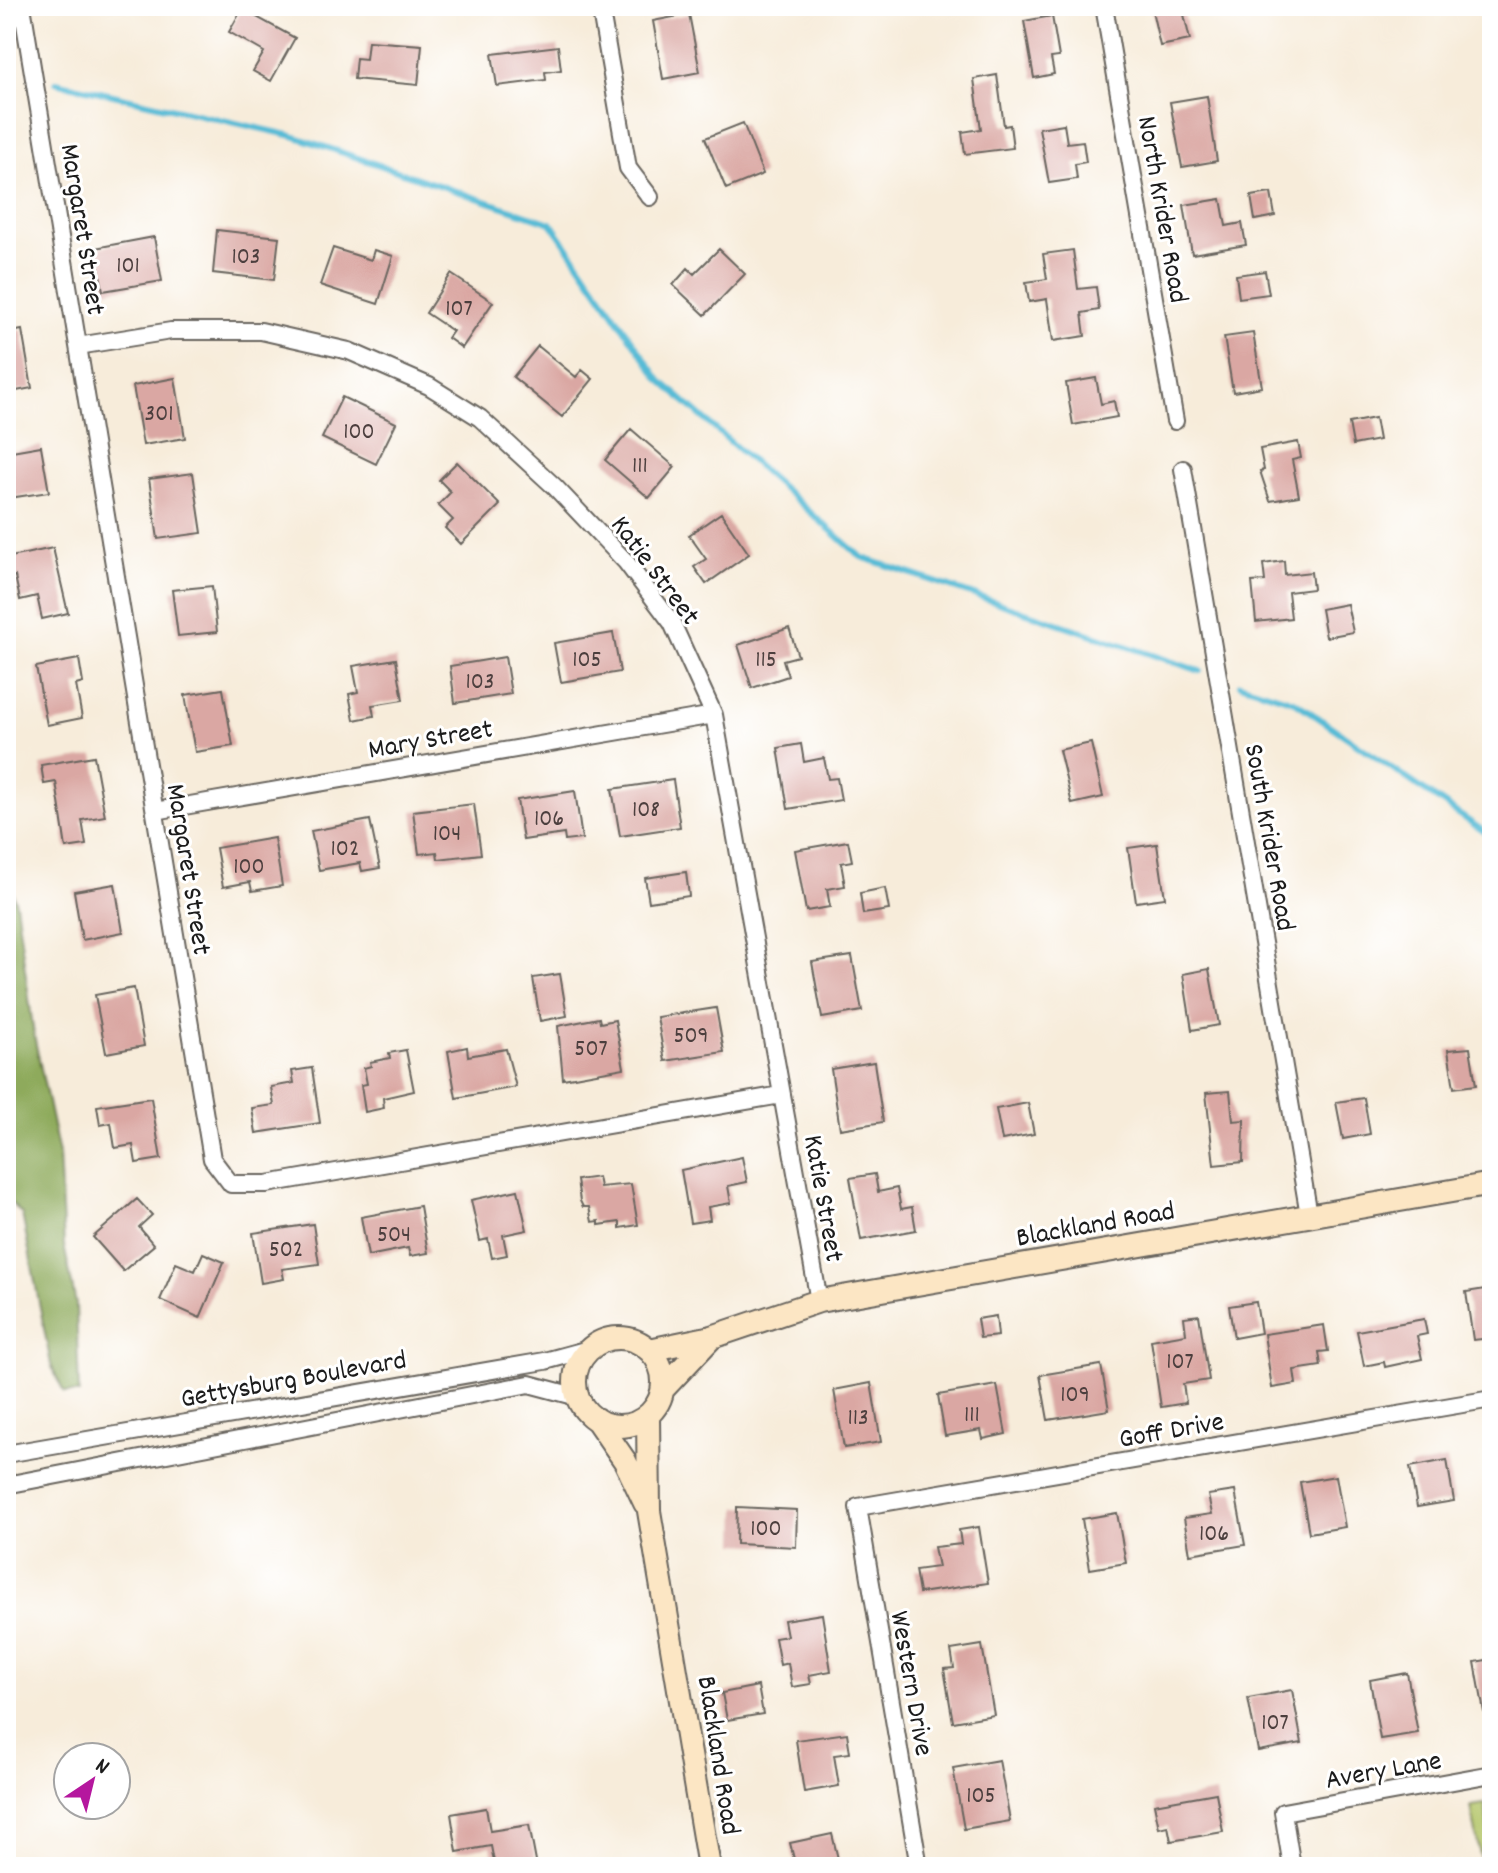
<svg xmlns="http://www.w3.org/2000/svg" width="1498" height="1873" font-family="Dekko,sans-serif">
  <rect width="100%" height="100%" fill="#fff"/>
  <filter id="ink" filterUnits="userSpaceOnUse"><feTurbulence type="fractalNoise" baseFrequency=".0125" numOctaves="2"/><feDisplacementMap in="SourceGraphic" scale="16" xChannelSelector="R" yChannelSelector="G"/><feConvolveMatrix kernelMatrix="1 2 1 2 8 2 1 2 1" color-interpolation-filters="sRGB"/></filter>
  <filter id="wash" filterUnits="userSpaceOnUse"><feTurbulence type="fractalNoise" baseFrequency=".006" numOctaves="4" result="noise"/><feDisplacementMap in="SourceGraphic" scale="32" xChannelSelector="R" yChannelSelector="G"/><feGaussianBlur stdDeviation="1.8" result="paint"/><feColorMatrix in="noise" values="0 0 0 0 0 0 0 0 0 0 0 0 0 0 0 0 0 1.4 0 .05"/><feComposite in="paint" operator="in"/></filter>
  <g filter="url(#wash)">
    <rect width="100%" height="100%" fill="#f7ecda"/>
    <path fill="#b3c568" stroke="#687042" stroke-width="2" d="M1485,1804L1492,1867H1482L1471,1806Z"/>
    <path fill="#8eaa5c" stroke="#55633c" stroke-width="2" d="M6,873L16,903L34,1035L59,1154L64,1245L76,1304L79,1393H64L51,1365L22,1214L6,1198Z"/>
    <g fill="none" stroke-linecap="round" stroke-linejoin="round">
      <path stroke="#57bbd6" stroke-width="6" d="M56,82L293,136L551,223L659,379L861,557L1200,671
        M6,83H13
        M1240,684L1294,701L1492,837"/>
    </g>
    <g id="blocks">
      <path fill="#daa7a3" d="M1151,6H1182L1190,40L1160,46Z
        M242,9L295,38L271,81L253,71L264,52L229,32Z
        M689,14L700,72L663,79L653,21Z
        M1052,16L1059,57L1051,58L1054,74L1034,78L1024,21Z
        M368,41L422,45L418,85L354,79L356,58L366,59Z
        M558,46L561,70L545,72L546,80L497,86L492,54Z
        M997,75L1004,126L1010,125L1013,148L965,154L962,132L981,129L974,79Z
        M1207,96L1217,161L1182,167L1170,102Z
        M743,123L763,174L726,189L705,138Z
        M1064,124L1067,143L1083,141L1086,162L1075,164L1077,179L1049,183L1039,128Z
        M1271,193L1275,216L1255,220L1251,196Z
        M1221,199L1226,226L1242,223L1246,245L1192,254L1184,205Z
        M217,230L279,237L274,280L213,273Z
        M154,237L162,281L103,291L95,248Z
        M333,248L371,260L374,250L393,256L378,304L320,285Z
        M719,249L745,274L705,315L673,285L688,268L694,274Z
        M1073,250L1078,289L1096,287L1099,310L1082,313L1085,336L1053,341L1047,299L1029,302L1026,282L1047,279L1043,254Z
        M1265,271L1269,294L1239,298L1236,275Z
        M451,274L493,302L462,348L448,338L453,331L426,313Z
        M22,330L32,388L6,393V333Z
        M1253,333L1262,387L1233,392L1224,337Z
        M538,346L576,377L582,370L593,379L562,417L513,377Z
        M175,378L185,438L143,445L133,386Z
        M1096,378L1101,404L1114,401L1117,417L1073,425L1066,383Z
        M342,397L396,423L376,464L322,438Z
        M1375,418L1379,440L1353,445L1349,423Z
        M631,429L675,467L649,498L605,460Z
        M1298,442L1301,458L1292,460L1299,496L1270,501L1260,471L1264,470L1260,449Z
        M41,446L49,492L9,498L6,452Z
        M457,462L500,505L461,544L445,528L453,520L438,505L451,492L439,480Z
        M193,473L202,533L158,539L149,479Z
        M721,513L749,554L706,584L694,567L706,559L689,535Z
        M53,548L68,613L42,619L37,596L20,600L15,576L6,578V558Z
        M1284,561L1285,575L1311,572L1313,589L1288,592L1291,618L1256,622L1252,582L1265,581L1263,564Z
        M212,586L217,632L178,636L172,590Z
        M1347,604L1353,632L1326,637L1321,609Z
        M789,628L798,656L783,660L788,676L752,688L738,645Z
        M613,633L620,672L561,682L554,643Z
        M505,657L511,694L455,703L450,666Z
        M79,659L83,683L76,685L82,718L47,725L36,667Z
        M396,659L403,700L372,705L374,716L354,720L349,694L358,692L353,666Z
        M223,689L233,746L195,752L185,695Z
        M1091,743L1103,797L1072,804L1059,750Z
        M801,744L804,762L824,758L828,779L837,778L841,800L788,809L778,748Z
        M94,756L105,816L82,820L86,845L66,848L56,782L44,784L41,765Z
        M673,780L680,827L620,836L612,789Z
        M575,791L582,839L565,841L564,834L523,840L517,800Z
        M474,804L481,854L438,859L437,852L419,854L413,811Z
        M370,820L380,868L362,871L360,863L319,870L311,831Z
        M274,838L282,886L252,891L250,882L223,887L216,848Z
        M848,841L852,861L841,863L845,886L827,889L830,907L806,911L795,850Z
        M1157,844L1165,898L1136,902L1128,848Z
        M686,872L689,896L649,902L645,878Z
        M115,884L123,932L82,940L74,891Z
        M885,888L889,910L863,914L860,893Z
        M852,956L862,1011L822,1018L812,962Z
        M1209,969L1219,1025L1192,1030L1183,974Z
        M560,974L567,1016L540,1021L533,978Z
        M134,988L144,1046L106,1053L95,995Z
        M716,1008L724,1052L665,1061L657,1017Z
        M599,1018L600,1023L615,1020L624,1068L563,1079L558,1026Z
        M467,1047L468,1056L506,1049L516,1087L456,1098L448,1051Z
        M1470,1048L1476,1085L1454,1088L1448,1050Z
        M406,1050L414,1091L383,1098L384,1108L365,1112L361,1085L367,1084L364,1068L371,1066L370,1062L390,1058L389,1053Z
        M874,1062L883,1122L840,1129L831,1069Z
        M312,1068L320,1123L256,1133L252,1108L274,1105L271,1087L294,1083L292,1071Z
        M1230,1091L1233,1121L1244,1120L1243,1162L1214,1165L1206,1093Z
        M151,1098L161,1159L136,1163L133,1145L115,1148L111,1123L100,1125L97,1106Z
        M1364,1098L1370,1134L1343,1139L1336,1102Z
        M1028,1103L1034,1134L1002,1140L996,1109Z
        M742,1157L747,1182L728,1186L731,1203L708,1207L710,1220L690,1223L681,1170Z
        M875,1174L878,1192L897,1188L901,1209L912,1207L916,1230L861,1240L850,1178Z
        M598,1177L600,1187L631,1184L638,1225L620,1228V1222L599,1225V1221L592,1222L589,1207H583L580,1201L577,1180Z
        M518,1190L527,1230L503,1235L507,1255L492,1258L488,1239L480,1241L471,1200Z
        M137,1199L152,1215L139,1227L154,1245L123,1271L93,1237Z
        M420,1206L428,1253L410,1256L408,1248L368,1256L361,1217Z
        M313,1224L319,1264L282,1269L284,1279L261,1283L253,1233Z
        M203,1253L224,1262L200,1318L160,1300L176,1263L195,1271Z
        M1492,1288V1338L1473,1340L1466,1292Z
        M1256,1302L1261,1333L1234,1338L1229,1306Z
        M1199,1315L1209,1380L1183,1384L1186,1403L1161,1407L1151,1340L1186,1334L1184,1317Z
        M996,1316L998,1336L980,1338L977,1319Z
        M1424,1319L1427,1334L1417,1336L1422,1359L1385,1367L1384,1362L1364,1366L1357,1331Z
        M1324,1325L1328,1351L1319,1352L1321,1366L1294,1370L1296,1384L1272,1388L1264,1334Z
        M1101,1365L1109,1410L1048,1420L1040,1375Z
        M871,1383L881,1442L844,1448L834,1390Z
        M997,1385L1006,1434L983,1439L981,1430L945,1436L938,1395Z
        M1447,1460L1454,1501L1417,1507L1410,1467Z
        M1336,1476L1345,1527L1309,1533L1300,1482Z
        M1235,1491L1245,1545L1190,1554L1184,1518L1212,1514L1208,1495Z
        M737,1507L797,1510L796,1547L736,1544Z
        M1117,1513L1126,1563L1090,1569L1082,1519Z
        M979,1527L988,1583L919,1593L915,1570L938,1567L934,1547L961,1544L959,1530Z
        M822,1614L831,1671L809,1675L811,1684L792,1687L788,1663L780,1665L775,1638L787,1636L784,1620Z
        M982,1645L994,1715L953,1722L944,1669L954,1668L951,1650Z
        M1492,1659V1712H1484L1475,1662Z
        M1407,1673L1418,1733L1380,1739L1370,1680Z
        M758,1686L763,1714L727,1720L722,1693Z
        M1292,1690L1302,1743L1258,1751L1248,1698Z
        M847,1733L850,1753L834,1755L839,1786L804,1792L796,1740Z
        M999,1760L1010,1821L964,1829L953,1768Z
        M1216,1793L1223,1832L1171,1841L1168,1826L1159,1828L1154,1804Z
        M486,1808L490,1831L529,1825L537,1867H495L491,1846L457,1852L451,1814Z
        M832,1834L840,1867H796L790,1843Z"/>
    </g>
  </g>
  <g filter="url(#ink)">
    <use href="#blocks" fill-opacity="0" stroke="#69655e" stroke-width="2"/>
    <g fill="none" stroke-linecap="round" stroke-linejoin="round">
      <defs>
        <path id="street" d="M22,6L212,1159L231,1184H267L781,1095
          M600,6L628,168L650,197
          M1104,6L1175,421
          M78,346L171,331H261L349,351L429,386L480,418L555,487L626,562L672,623L714,715L819,1301
          M1183,469L1309,1215
          M155,811L714,715
          M6,1454L545,1361L589,1349
          M6,1485L529,1384L578,1397
          M919,1867L858,1507L1492,1399
          M1292,1867L1283,1812L1492,1774"/>
        <path id="secondary" d="M575 1382a44 44 0 1 1 88 0a44 44 0 1 1-88 0Z
          M649,1350L712,1337L819,1301L1492,1184
          M663,1389L712,1337
          M648,1415L649,1511L709,1867
          M596,1419L625,1461L645,1503"/>
      </defs>
      <use href="#street" stroke="#69655e" stroke-width="20"/>
      <use href="#secondary" stroke="#69655e" stroke-width="26"/>
      <use href="#street" stroke="#fff" stroke-width="16"/>
      <use href="#secondary" stroke="#fce6c4" stroke-width="22"/>
    </g>
  </g>
  <g text-anchor="middle" stroke-width="6" stroke-linejoin="round" paint-order="stroke">
    <g font-size="24" fill="#4c3f3e">
      <text x="246" y="263">103</text>
      <text x="128" y="272">101</text>
      <text x="459" y="315">107</text>
      <text x="159" y="420">301</text>
      <text x="359" y="438">100</text>
      <text x="640" y="472">111</text>
      <text x="587" y="666">105</text>
      <text x="766" y="666">115</text>
      <text x="480" y="688">103</text>
      <text x="646" y="816">108</text>
      <text x="549" y="825">106</text>
      <text x="447" y="840">104</text>
      <text x="345" y="855">102</text>
      <text x="249" y="873">100</text>
      <text x="691" y="1042">509</text>
      <text x="591" y="1055">507</text>
      <text x="394" y="1241">504</text>
      <text x="286" y="1256">502</text>
      <text x="1180" y="1368">107</text>
      <text x="1075" y="1401">109</text>
      <text x="972" y="1421">111</text>
      <text x="858" y="1424">113</text>
      <text x="766" y="1535">100</text>
      <text x="1214" y="1540">106</text>
      <text x="1275" y="1729">107</text>
      <text x="981" y="1802">105</text>
    </g>
    <g font-size="28" fill="#1c1c1c" stroke="#fff">
      <text transform="translate(1165 209) rotate(80)" y="10">North Krider Road</text>
      <text transform="translate(85 229) rotate(81)" y="10">Margaret Street</text>
      <text transform="translate(657 569) rotate(53)" y="10">Katie Street</text>
      <text transform="translate(430 737) rotate(-10)" y="10">Mary Street</text>
      <text transform="translate(1272 837) rotate(80)" y="10">South Krider Road</text>
      <text transform="translate(191 869) rotate(81)" y="10">Margaret Street</text>
      <text transform="translate(826 1198) rotate(80)" y="10">Katie Street</text>
      <text transform="translate(1095 1222) rotate(-10)" y="10">Blackland Road</text>
      <text transform="translate(293 1377) rotate(-10)" y="10">Gettysburg Boulevard</text>
      <text transform="translate(1171 1428) rotate(-10)" y="10">Goff Drive</text>
      <text transform="translate(914 1683) rotate(80)" y="10">Western Drive</text>
      <text transform="translate(721 1755) rotate(81)" y="10">Blackland Road</text>
      <text transform="translate(1383 1768) rotate(-10)" y="10">Avery Lane</text>
    </g>
  </g>
  <rect width="1498" height="1873" fill="none" stroke="#fff" stroke-width="32"/>
  <g transform="translate(92 1781) rotate(35)"><circle r="38" fill="#ffffff" stroke="#a4a4a4" stroke-width="2"/>
  <path d="M0-6L14 30L0 20L-14 30Z" fill="#b5179e"/>
  <text y="-12" font-size="22" font-weight="bold" text-anchor="middle" fill="#1c1c1c">N</text>
  </g>
</svg>
